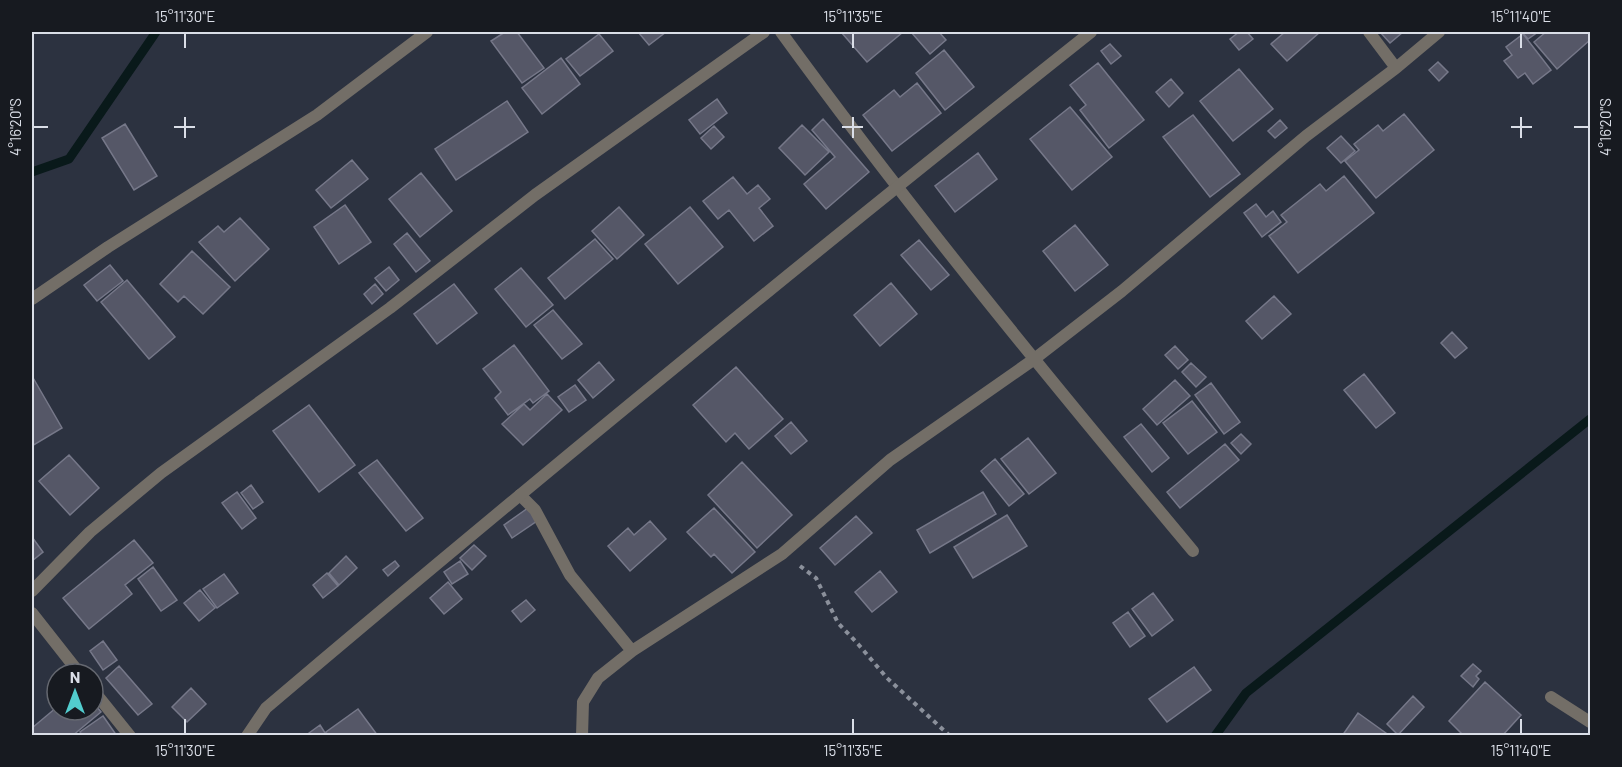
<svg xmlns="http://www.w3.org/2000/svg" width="1622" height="767" font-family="Barlow,sans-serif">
  <rect width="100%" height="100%" fill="#2c3240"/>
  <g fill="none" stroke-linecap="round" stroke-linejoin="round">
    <path stroke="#09191a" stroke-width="9" d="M32,172L69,159L156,32
      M1215,736L1246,693L1590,419"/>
  </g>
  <path fill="#555767" stroke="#767889" stroke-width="1.5" d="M505,32H517L544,68L522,83L491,41Z
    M638,32H666L649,45Z
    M841,32H903L867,62Z
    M911,32H939L946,40L930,54Z
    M1239,32H1247L1253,39L1239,50L1230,39Z
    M1285,32H1320L1287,61L1271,44Z
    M1380,32H1403L1390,43Z
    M1522,32H1538L1528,39Z
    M1546,32H1590V40L1557,69L1534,42Z
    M599,34L613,51L580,76L566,59Z
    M1523,34L1551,70L1533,84L1525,73L1518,78L1504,61L1512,55L1506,47Z
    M1110,44L1121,56L1111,64L1101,51Z
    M944,50L974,87L945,110L916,73Z
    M561,58L580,84L542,114L522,88Z
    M1438,62L1448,72L1439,81L1429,70Z
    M1098,63L1144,120L1109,148L1080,110L1086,105L1070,85Z
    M1239,69L1273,109L1233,141L1200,101Z
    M1171,79L1183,93L1169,107L1156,92Z
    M917,83L941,113L892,151L863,115L894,90L900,97Z
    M717,99L727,113L700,134L689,120Z
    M507,101L528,132L456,180L435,149Z
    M1070,107L1112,157L1072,190L1030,139Z
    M1404,114L1434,150L1376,198L1345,161L1359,150L1354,144L1378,125L1383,131Z
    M1193,115L1240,174L1210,197L1163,137Z
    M823,119L869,172L826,209L804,184L835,157L812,130Z
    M1280,120L1287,128L1275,138L1268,131Z
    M125,124L157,176L134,190L102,138Z
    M802,125L829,152L805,175L779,148Z
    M714,126L724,137L711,149L701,138Z
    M1341,136L1355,151L1341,163L1327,148Z
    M978,153L997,179L955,212L935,186Z
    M352,160L368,179L331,208L316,190Z
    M421,173L452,211L420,237L389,199Z
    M1344,176L1374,213L1298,273L1269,236L1287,222L1281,215L1320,184L1326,191Z
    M733,177L747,194L758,185L770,199L759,208L773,226L754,241L729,210L718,219L703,201Z
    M1256,204L1266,217L1273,211L1281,222L1262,237L1244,213Z
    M345,205L371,242L339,264L314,227Z
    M619,207L644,235L617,259L592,231Z
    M690,207L723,247L678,284L645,244Z
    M240,218L269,249L235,281L199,242L218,226L224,232Z
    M1075,225L1108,265L1075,291L1043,251Z
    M407,233L430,261L416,272L394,244Z
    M595,239L613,259L565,299L548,278Z
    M919,240L949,275L931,290L901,255Z
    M192,251L230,287L203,314L184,296L178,302L160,284Z
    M110,265L123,281L97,301L84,285Z
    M389,267L399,280L386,291L375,278Z
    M521,268L553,305L526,327L495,289Z
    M127,280L175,337L149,359L101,302Z
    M891,283L917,314L880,346L854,315Z
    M375,284L383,294L372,304L364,294Z
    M454,284L477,313L437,344L414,314Z
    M1274,296L1291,314L1262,339L1246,321Z
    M553,310L582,344L562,359L534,325Z
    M1452,332L1467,348L1455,358L1441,343Z
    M514,345L549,391L533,403L530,399L508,415L495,398L501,392L483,369Z
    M1175,346L1188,360L1178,369L1165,355Z
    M599,362L614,380L593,398L578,380Z
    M1191,363L1206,377L1196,387L1182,372Z
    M736,367L783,419L749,449L735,433L726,442L693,405Z
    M1364,374L1395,413L1376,428L1344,390Z
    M32,376L62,428L32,446Z
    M1175,380L1190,396L1157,425L1143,409Z
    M1211,383L1240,422L1224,434L1195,395Z
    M575,385L586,400L569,412L558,397Z
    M547,394L562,410L523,445L502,424L524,404L530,410Z
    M1192,401L1217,432L1188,454L1163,423Z
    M309,405L355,465L319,492L273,431Z
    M791,422L807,441L791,454L775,436Z
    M1141,424L1169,458L1152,472L1124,437Z
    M1241,434L1251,444L1241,454L1231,443Z
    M1028,438L1056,473L1029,494L1001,459Z
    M1225,444L1239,460L1180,508L1167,492Z
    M69,455L99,488L70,515L39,481Z
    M995,459L1024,494L1009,506L981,471Z
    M377,460L423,518L406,531L359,473Z
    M742,462L792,515L757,548L708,495Z
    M251,485L263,502L253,509L241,493Z
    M237,492L256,518L242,529L222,503Z
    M983,492L996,514L930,553L917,530Z
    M528,508L537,521L512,538L504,525Z
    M714,508L755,552L732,573L714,554L711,557L687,532Z
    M1007,515L1027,546L973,578L954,547Z
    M856,516L872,533L835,565L820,548Z
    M650,521L666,539L630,571L608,546L628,528L634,535Z
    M32,537L43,552L32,561Z
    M134,540L153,563L125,585L132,594L89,629L63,598Z
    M474,545L486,556L472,570L460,558Z
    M346,556L357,568L339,585L329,573Z
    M395,561L399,566L388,576L383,570Z
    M460,561L468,574L452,584L444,572Z
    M153,567L177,600L161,611L138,579Z
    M880,571L897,592L872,612L855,592Z
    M327,573L338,586L323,598L313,585Z
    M224,574L238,593L217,608L203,589Z
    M448,582L462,599L444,614L430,598Z
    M200,590L215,608L199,621L184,603Z
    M1153,593L1173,620L1152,636L1132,609Z
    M526,600L535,610L521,622L512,611Z
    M1128,612L1145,636L1130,647L1113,623Z
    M103,641L117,660L103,670L90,651Z
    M1473,664L1481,671L1476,676L1479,679L1473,687L1461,676Z
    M119,666L152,704L138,715L106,678Z
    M1194,667L1211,690L1167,722L1149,699Z
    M1485,682L1521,715L1502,736H1464L1449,721Z
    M191,688L206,704L187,722L172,707Z
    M1413,696L1424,707L1398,735L1387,724Z
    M93,702L101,712L72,736H32V728L57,707V710H93Z
    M358,709L378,736H328L326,732Z
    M1358,713L1390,736H1342Z
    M103,716L117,736H83L80,732Z
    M320,725L327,736H305Z"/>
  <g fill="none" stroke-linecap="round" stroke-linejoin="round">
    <path stroke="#8b909b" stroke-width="4" stroke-dasharray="4.5 4.5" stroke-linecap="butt" d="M800,566L816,578L838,623L858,644L887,678L950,736"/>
    <path stroke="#736e67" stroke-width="12" d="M781,32C911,211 1051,381 1193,551
      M1369,32L1396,68
      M32,299L108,247L317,115L427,32
      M520,495L535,510L570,575L632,651
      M32,591L90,532L161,473L390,308L535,195L764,32
      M32,613L80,674
      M93,690L130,736
      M1551,697L1590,722
      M582,736L583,702L598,678L632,651L782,554L890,460L1033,360L1122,291L1306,136L1396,68L1439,32"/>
    <path stroke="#736e67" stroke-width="12" d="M247,736L266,708C537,478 813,253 1091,32"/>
  </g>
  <path fill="none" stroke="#dadee7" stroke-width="2" d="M185,33V48M853,33V48M1521,33V48M185,117V138M853,117V138M1521,117V138M33,127H48M174,127H195M842,127H863M1511,127H1532M1574,127H1589M185,719V734M853,719V734M1521,719V734"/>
  <rect width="1622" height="767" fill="none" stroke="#171a20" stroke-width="66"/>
  <g transform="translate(75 692)"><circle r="28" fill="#171a20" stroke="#656870" stroke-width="1.5"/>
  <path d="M0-4.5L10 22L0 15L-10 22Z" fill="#52cdce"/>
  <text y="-9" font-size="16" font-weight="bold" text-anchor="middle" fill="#dadee7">N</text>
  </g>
  <rect x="33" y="33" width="1556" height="701" fill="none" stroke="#dadee7" stroke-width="2"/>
  <g font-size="15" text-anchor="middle" fill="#dadee7">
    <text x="185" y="22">15°11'30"E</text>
    <text x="853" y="22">15°11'35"E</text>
    <text x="1521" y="22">15°11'40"E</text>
    <text transform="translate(16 127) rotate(-90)" y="5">4°16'20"S</text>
    <text transform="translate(1606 127) rotate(-90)" y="5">4°16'20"S</text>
    <text x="185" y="756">15°11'30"E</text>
    <text x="853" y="756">15°11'35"E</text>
    <text x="1521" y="756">15°11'40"E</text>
  </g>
</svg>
